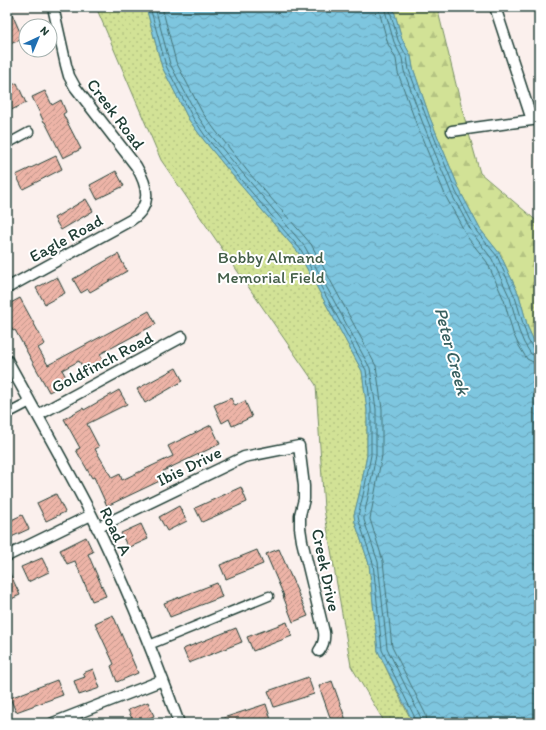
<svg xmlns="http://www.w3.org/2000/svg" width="546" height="730" font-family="Itim,sans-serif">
  <defs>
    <pattern id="green-dots" width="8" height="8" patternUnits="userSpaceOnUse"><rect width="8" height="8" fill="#d2e296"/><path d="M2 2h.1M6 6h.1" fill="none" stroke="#b4c382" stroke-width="1.8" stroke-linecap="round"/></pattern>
    <pattern id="forest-firs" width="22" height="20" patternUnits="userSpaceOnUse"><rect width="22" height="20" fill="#d2e296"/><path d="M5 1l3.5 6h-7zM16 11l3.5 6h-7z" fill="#b4c382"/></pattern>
    <pattern id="water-waves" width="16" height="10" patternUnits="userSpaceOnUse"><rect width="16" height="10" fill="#7ec6df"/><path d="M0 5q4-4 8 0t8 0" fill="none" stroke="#67a2b6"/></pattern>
    <pattern id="building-hatch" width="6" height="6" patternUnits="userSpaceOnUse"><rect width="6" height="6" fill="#edb4a7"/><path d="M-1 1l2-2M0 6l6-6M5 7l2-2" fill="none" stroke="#bf9489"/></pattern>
  </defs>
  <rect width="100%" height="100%" fill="#fbf0ed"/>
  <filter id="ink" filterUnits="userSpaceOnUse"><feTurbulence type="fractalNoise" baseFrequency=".025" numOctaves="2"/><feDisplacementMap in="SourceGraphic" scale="8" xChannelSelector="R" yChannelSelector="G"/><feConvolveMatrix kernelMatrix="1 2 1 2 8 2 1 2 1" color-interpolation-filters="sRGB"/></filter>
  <g filter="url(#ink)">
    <path fill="url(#green-dots)" stroke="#789065" d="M96,7H146L162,67L189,120L203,139L238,182L298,252L362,371L367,410V455L360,491L354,515L355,522L369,564L378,651L403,704L413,723H385L351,666L324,509L316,385L161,160Z"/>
    <path fill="url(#forest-firs)" stroke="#789065" d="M393,7H437L462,109L480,173L539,223V352L528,328L519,295L500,254L480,229L460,191L430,118L413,68L411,56L402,39Z"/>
    <path fill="url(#water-waves)" stroke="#588f9b" d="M146,7H393L402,39L411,56L413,68L430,118L460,191L480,229L500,254L519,295L528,328L539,352V723L413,722L378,651L369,564L355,522L354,515L360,491L367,455V410L362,371L298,252L238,182L203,139L189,120L162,67Z"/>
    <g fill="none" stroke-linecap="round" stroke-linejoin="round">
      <path stroke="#457478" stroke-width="1" d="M150,7L166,66L193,118L206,137L241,180L301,250L366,370L371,409V455L364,491L358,516L359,521L373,563L382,650L416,720V723
        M155,7L170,64L197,115L210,134L245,176L305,247L370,368L376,409V455L369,492L364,516V520L378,562L387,648L421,718V723
        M162,7L176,62L202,112L215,130L249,173L311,244L376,366L382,409V455L370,519L383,561L392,647L426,715L427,723
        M378,7L388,44L396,59L398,73L416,123L446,197L468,238L487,262L504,300L513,333L519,346L527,359L533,362L539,363
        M384,7L394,42L402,58L404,71L422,121L452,195L473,234L492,259L510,298L519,331L524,343L531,354L539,357
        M389,7L398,40L407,57L409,70L427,119L456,192L477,232L497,256L515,297L528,340L534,350L539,352"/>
    </g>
    <path fill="url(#building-hatch)" stroke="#1f3d34" d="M7,7H9L23,39L7,45Z
      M17,83L26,103L7,112V87Z
      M45,91L52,105L61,100L66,112L63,114L81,149L63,158L45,122H44L32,97Z
      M56,156L62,169L23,189L16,175Z
      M116,171L124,186L97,199L90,185Z
      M86,199L93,211L61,230L54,218Z
      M118,254L127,271L90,292L88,289L81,293L73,279Z
      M57,277L65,293L45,304L36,288Z
      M20,298L45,344L38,348L48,365L149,311L156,324L100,354L104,361L85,371L79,361L62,370L69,382L49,392L15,330L13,331L7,320V305Z
      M176,368L183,381L145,403L137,389Z
      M119,390L127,404L87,424L99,447L95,449L112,478L120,474L122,480L173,456L168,446L211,425L220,444L163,471L166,478L107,506L94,477L92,478L76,450L80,448L64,419L83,408L84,410Z
      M231,398L235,406L245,401L252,417L232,426L229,419L222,423L214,405Z
      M241,487L247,502L202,522L195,508Z
      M56,494L65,512L46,521L37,503Z
      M179,506L187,521L167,531L159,517Z
      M22,515L29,529L7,539V522Z
      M141,524L148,539L128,548L121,533Z
      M86,537L93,552L88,554L106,596L92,601L75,561L67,564L60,550Z
      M279,549L308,616L293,622L283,596H284L266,554Z
      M257,550L263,564L226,579L220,565Z
      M42,558L49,572L28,582L21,567Z
      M7,567L20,595L7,601Z
      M217,583L222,597L170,617L164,603Z
      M113,615L138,673L117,682L111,666L114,664L95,623Z
      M287,622L292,636L253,651L247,637Z
      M236,628L242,642L189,663L183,649Z
      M93,669L100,688L79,695L74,681L85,677L83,673Z
      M308,677L314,694L274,707L268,691Z
      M57,680L63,695L16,712L10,698Z
      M332,681L347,723H332L319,686Z
      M148,702L154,716L137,723H134L128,710Z
      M266,704L272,723H215L214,721Z"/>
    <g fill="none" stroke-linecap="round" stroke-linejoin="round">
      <defs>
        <path id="pedestrian" d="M7,144L29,132
          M7,414L30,402
          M149,645L269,596"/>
        <path id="minor" d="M495,7L532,120
          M452,131L539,119
          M7,288L131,220C153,205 148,186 136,166L75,87L69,76L66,65L53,7
          M7,360C35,411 64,462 91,514C125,582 153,652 179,723
          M38,415L182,337
          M97,528L244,457L299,446L304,486V499L300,515V528L302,541L324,632C325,639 324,644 319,651
          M7,556L91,515
          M53,723L163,680"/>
      </defs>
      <use href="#pedestrian" stroke="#1f3d34" stroke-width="11"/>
      <use href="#minor" stroke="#1f3d34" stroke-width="13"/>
      <use href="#pedestrian" stroke="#fff" stroke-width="8"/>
      <use href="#minor" stroke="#fff" stroke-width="10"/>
    </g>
  </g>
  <g text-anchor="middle" stroke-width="4" stroke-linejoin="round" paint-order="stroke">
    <g font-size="17" fill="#1f3d34" stroke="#fff">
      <text transform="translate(116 114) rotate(53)" y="6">Creek Road</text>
      <text transform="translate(66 238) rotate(-29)" y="6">Eagle Road</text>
      <text transform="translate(102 362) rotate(-28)" y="6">Goldfinch Road</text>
      <text transform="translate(189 466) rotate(-26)" y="6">Ibis Drive</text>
      <text transform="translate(116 531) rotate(64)" y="6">Road A</text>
      <text transform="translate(326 570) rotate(78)" y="6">Creek Drive</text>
    </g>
    <g font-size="17" fill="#435e48" stroke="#fff">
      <text x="271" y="263">Bobby Almand<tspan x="271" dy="20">Memorial Field</tspan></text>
    </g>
    <g font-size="18" font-style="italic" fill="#375f5f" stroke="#fff">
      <text transform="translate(452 351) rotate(75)" y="6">Peter Creek</text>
    </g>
  </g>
  <rect width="546" height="730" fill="none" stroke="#fff" stroke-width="24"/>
  <rect x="12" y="12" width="522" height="706" fill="none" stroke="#1f3d34" stroke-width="1.5" filter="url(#ink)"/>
  <g transform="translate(38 38) rotate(44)"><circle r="19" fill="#ffffff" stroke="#a5b1ae"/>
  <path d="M0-3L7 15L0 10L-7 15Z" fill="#1f6fb2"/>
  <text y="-6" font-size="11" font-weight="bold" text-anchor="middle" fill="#1f3d34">N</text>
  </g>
</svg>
